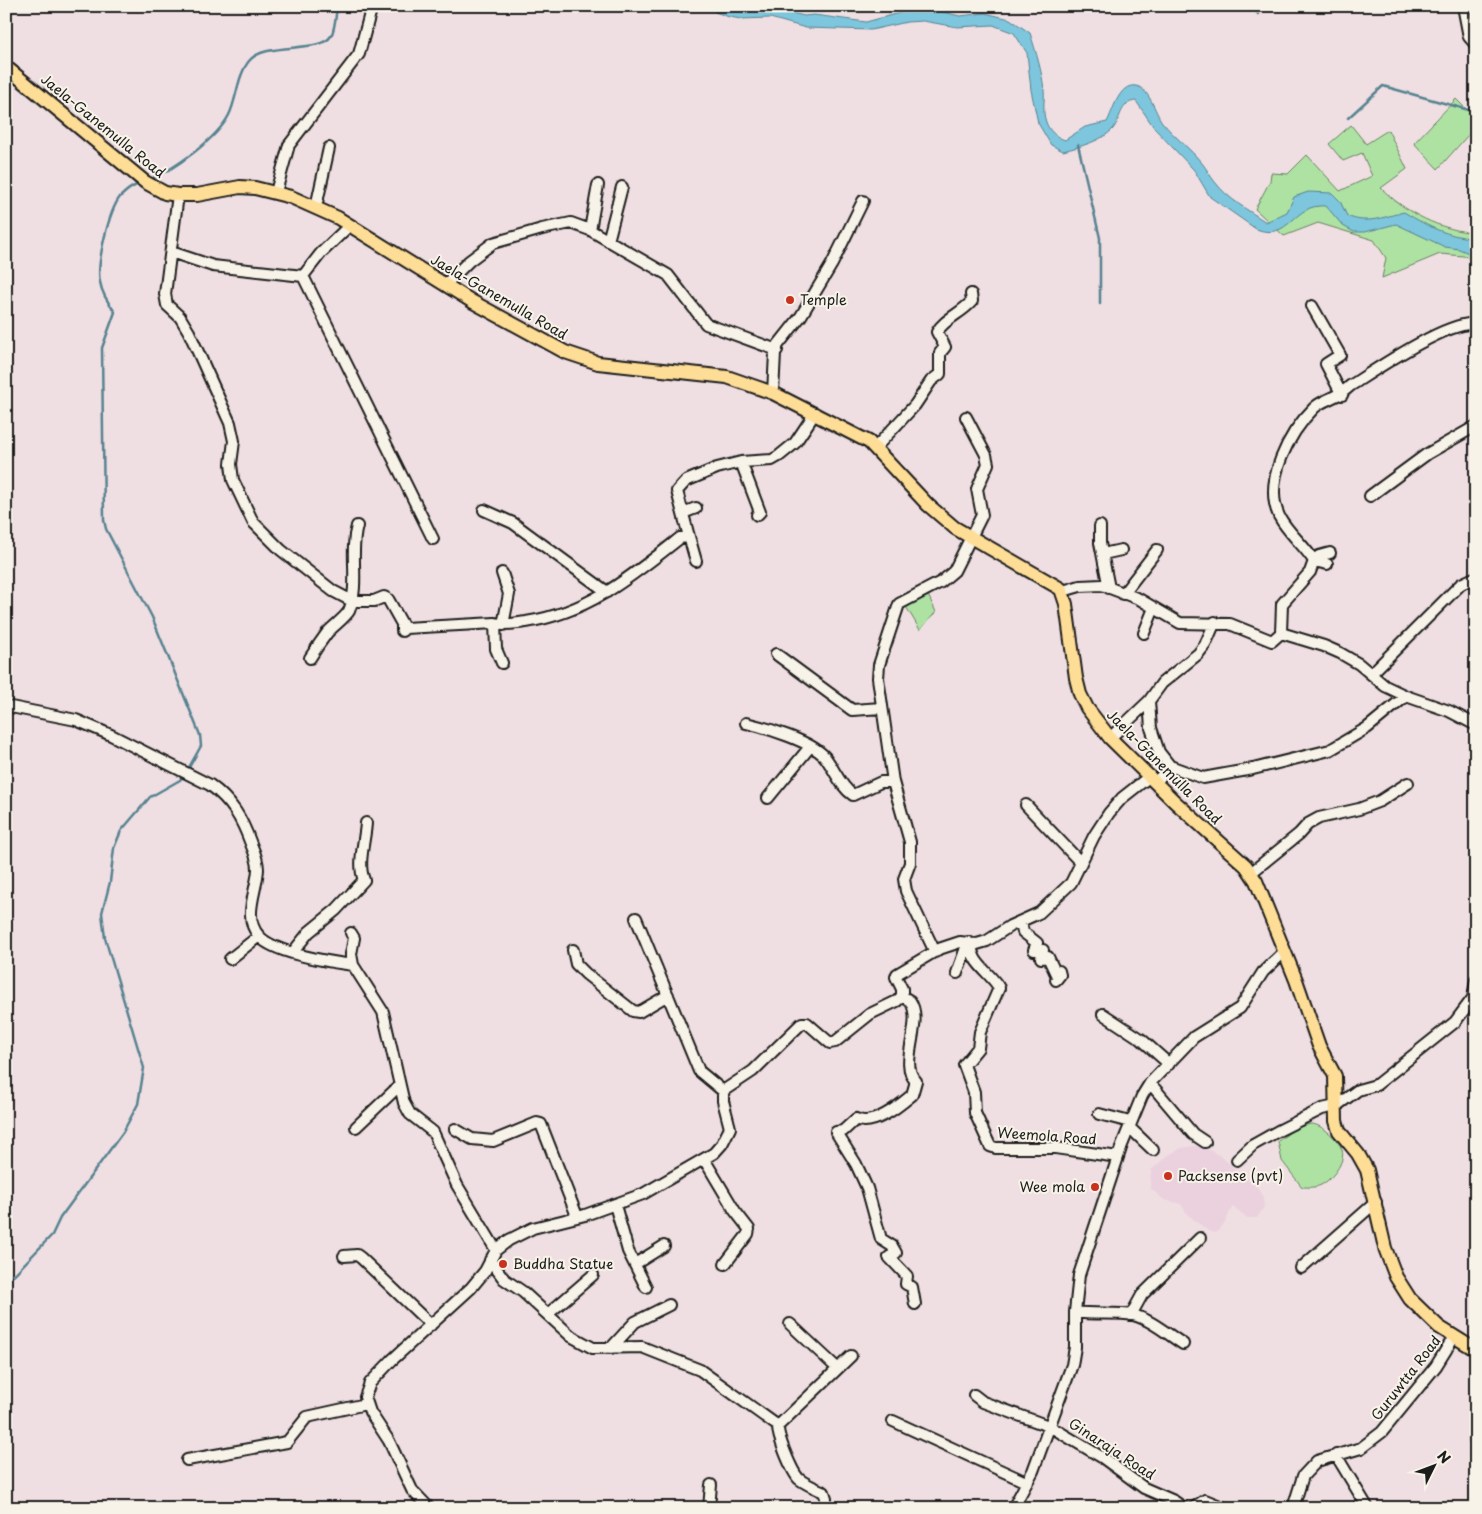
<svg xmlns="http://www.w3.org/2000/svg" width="1482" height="1514" font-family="'Playpen Sans',sans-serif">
  <rect width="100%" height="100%" fill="#f0dfe2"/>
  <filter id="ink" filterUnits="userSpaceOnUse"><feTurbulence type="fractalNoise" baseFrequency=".02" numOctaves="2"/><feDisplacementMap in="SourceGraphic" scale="10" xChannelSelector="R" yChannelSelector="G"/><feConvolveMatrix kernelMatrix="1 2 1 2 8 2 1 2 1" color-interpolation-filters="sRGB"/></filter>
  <g filter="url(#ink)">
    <path fill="#ebd1de" d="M1193,1146H1202L1219,1155L1258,1188L1263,1197L1264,1207L1257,1218H1247L1233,1206L1224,1224L1216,1233L1208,1231L1187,1214L1181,1204L1164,1200L1150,1188L1151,1170L1167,1156L1181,1148Z"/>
    <path fill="#aee2a3" stroke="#657f60" d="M1456,99L1476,119V126L1438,169L1414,143Z
      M1351,125L1366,144L1388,130L1407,169L1381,188C1406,213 1440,230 1476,233V259L1463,256L1440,254L1382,278L1386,258L1374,240L1318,223L1284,236L1255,209L1270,181L1271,173L1288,174L1307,155L1340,191L1372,176L1362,153L1343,161L1329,144Z
      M928,595L936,612L920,630L905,605Z
      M1311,1124C1322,1124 1339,1140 1342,1150C1346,1162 1331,1180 1321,1185C1315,1188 1308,1187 1302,1187L1282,1161L1278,1141L1297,1127Z"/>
    <path fill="#7dc6dd" stroke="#568290" d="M532,6H610L553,11Z
      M712,6H765L804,16L814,15L866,22L903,12L935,10L960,16L985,13L1010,19L1030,33C1036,52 1042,71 1044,90C1045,101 1042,111 1046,122C1049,131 1056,137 1065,140L1085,127L1107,122C1113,111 1119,83 1136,86C1149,88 1155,112 1162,122C1174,137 1190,148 1202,163C1207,169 1210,176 1215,182C1228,199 1248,210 1266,222L1287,212L1294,197L1308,192L1332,193L1340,201L1347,216C1367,225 1383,217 1404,212C1431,228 1444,235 1476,239V256L1459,249L1445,247L1396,224L1365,232H1354L1343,226L1326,206C1292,203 1291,242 1256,229L1210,197L1194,170L1155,129L1136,101C1120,102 1121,119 1113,129C1102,141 1079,147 1063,151L1051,145L1038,123L1031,90L1027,53L1014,33L993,25L957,27L923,21L907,22L871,30L806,28L770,18L741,19L729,17L715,12Z"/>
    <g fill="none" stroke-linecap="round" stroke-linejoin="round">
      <path stroke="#568290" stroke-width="2.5" d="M1252,6L1258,14
        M1348,118L1383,86L1476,112
        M1078,145L1100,238V304
        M149,180C173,170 217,139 229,115C237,99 237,76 249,61C265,41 320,54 331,36C335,29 336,15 337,6
        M139,184C133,186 125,192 120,197C109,211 96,264 100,282C102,294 108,303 115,312L102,348L104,520L106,529L152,617L200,735L201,746L187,771
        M6,1283L52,1235L60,1218L123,1132L138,1104L144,1068L105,938L102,913L110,882L114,848L121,831L150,797L180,780L184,775"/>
      <defs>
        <path id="minor" d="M1463,6L1469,37L1476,45
          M276,192L289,145L359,54L372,6
          M178,195L165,294L167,305L180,317L189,332L230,423L234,441L231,464L233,480L253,522L281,550L333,591L352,601H374L384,597L388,599L402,624V631L405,628L495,623C506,626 515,623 526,622C588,613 632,576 680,538L687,537L688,533L677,491L686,481L717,468L741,462L772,460L779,456L795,443L815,413
          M316,207L329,148
          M350,225L321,253L303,276L433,539
          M590,230L598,185
          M608,241L622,187
          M171,252L213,266L303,276
          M445,285L469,261L493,243L542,229L571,223L590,230L668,275L706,324L777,350
          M1312,306L1340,355L1326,364L1342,395
          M773,393L775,353L778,345L801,316L832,264L863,201
          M876,447L915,405L931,381L940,374V353L945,347L937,332C944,319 962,313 972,301L971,294
          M741,462L760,512L757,515
          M1370,496L1427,454L1476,426
          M484,510L513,523L607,592
          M683,513L696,508
          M1100,526V543L1109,588
          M688,533L696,561
          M1103,554L1121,550
          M1327,564L1314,561L1319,556L1330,553
          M502,573L509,594L503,625
          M1063,591L1080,586L1102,585L1139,599L1180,623L1230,624L1272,641L1281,633L1282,604L1310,572L1314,561C1304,545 1288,533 1279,516C1263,481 1289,433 1314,408C1323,399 1338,398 1350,386C1375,370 1448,320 1476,324
          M1123,594L1157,550
          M495,623L496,649L502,663
          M1144,633L1154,608
          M1281,633L1324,646L1340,653L1359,664L1385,686L1406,696
          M776,654L852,710L882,708
          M310,658C315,650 321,641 327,633C333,626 345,618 349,611C360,584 349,553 357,526
          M1371,674L1461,584L1476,577
          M1149,701L1151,728L1159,752L1170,766L1203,778L1253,769L1330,750L1367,728L1406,696L1449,711L1476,725
          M6,706L76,720L111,735L210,785C232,801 242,819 251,844C254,851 258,861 258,869C257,891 242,917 259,936C273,953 331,962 353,965
          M746,723C767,728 811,741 825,757C835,770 840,786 853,795L881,782H893
          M1110,738L1149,701L1162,683L1198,654L1205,645L1215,622
          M1156,782L1170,766
          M768,798L809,748
          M1026,805L1081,863
          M1252,872L1299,834L1308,824L1319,818L1359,809L1380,801L1408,783
          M636,918L699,1071L723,1091
          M1021,922L1023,932L1037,943L1034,950H1043L1041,958L1048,957L1056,974L1059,971L1060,975L1056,980
          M351,933L354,938L351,954L353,965L383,1012L404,1103L410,1114L433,1132L457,1185L496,1250
          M972,944C969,962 992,974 999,988L980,1032L978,1048L964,1065L974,1092L975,1113L990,1146L996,1148H1056L1118,1157
          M573,950L576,964L586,974L633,1011L639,1012L668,995
          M293,952L309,932L336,910L364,880C357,864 365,841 366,823
          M935,952L906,891L904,879L910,863V842L893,782L878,678L879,665L899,604L941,582L954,571L982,515L977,489L988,464L986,455L966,417
          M230,959L259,936
          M957,973L968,942
          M902,996L910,1001C925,1022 897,1064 916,1081L912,1095C900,1105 873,1128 856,1119L843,1131L836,1132L856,1164L867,1188L881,1239L892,1246L896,1253L889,1257L907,1276L906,1284L912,1287L915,1304
          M1103,1014L1141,1039L1169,1064
          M1150,1083L1193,1134L1205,1142
          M1099,1114L1130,1122
          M356,1127L399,1086
          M1129,1127L1153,1150
          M455,1129L472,1139L493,1141L537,1123L541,1124L577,1216
          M704,1159L735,1211L749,1229L748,1234L725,1264
          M1237,1160L1253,1145L1278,1131L1322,1109L1336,1106L1358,1090L1376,1085L1455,1022L1473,998L1476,980
          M615,1205L628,1251L646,1287
          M344,1256L357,1255L361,1258L431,1325
          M490,1260L504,1279L523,1292L571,1336L593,1348L642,1347L700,1370L778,1426
          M635,1264L664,1246
          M1301,1268L1376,1202
          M1075,1312C1093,1315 1117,1312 1133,1315C1152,1320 1167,1334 1183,1344
          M548,1314L593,1275
          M1131,1315L1142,1295L1200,1238
          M790,1324L837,1368
          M611,1348L635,1322L669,1305
          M974,1395L983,1402L1051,1427L1103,1458L1144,1488L1174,1501L1184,1508
          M893,1421L1026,1482
          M1475,1441L1476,1440
          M1336,1455L1368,1508
          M187,1460L287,1442L307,1417L366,1404
          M429,1508L412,1490L389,1441L370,1412L365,1397L370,1383L392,1360L471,1288L485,1271L496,1250L509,1240L533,1228L585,1215L643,1194L714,1153L722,1144L730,1128L723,1101V1091L753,1071L802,1023H807L830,1043L835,1042L870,1014L897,1001L902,996V989L896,977L897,974L939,949L960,942L977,944L987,941L1010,926L1039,913L1071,883L1094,836L1109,813L1122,798L1150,776
          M709,1508L711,1485
          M825,1508L826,1498L824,1492C815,1488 807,1485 799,1479C792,1472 777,1436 778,1426L851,1356
          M1013,1508L1033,1471L1072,1365L1075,1347V1312L1079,1275L1122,1145L1142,1096L1150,1083L1194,1037L1240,1008L1263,972L1284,952
          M1193,1508L1205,1500L1225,1508
          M1293,1508L1303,1476L1317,1461L1361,1448L1382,1432L1436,1366L1454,1337"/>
        <path id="major" d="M6,67L145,182L165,193L178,195H197L240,187L255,188L291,197L338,218L473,302L565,352L598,363L727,377L773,393L869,442L928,505L955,528L1061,589L1066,604L1076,678L1080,694L1087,708L1110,738L1175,802L1246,866L1256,881L1296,980L1319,1046L1335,1076L1336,1121L1339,1131L1358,1154L1367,1170L1385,1248L1396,1277L1410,1299L1439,1327L1476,1350"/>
      </defs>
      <use href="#minor" stroke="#1c1c1c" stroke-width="14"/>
      <use href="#major" stroke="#1c1c1c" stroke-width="16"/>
      <use href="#minor" stroke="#f7f3e8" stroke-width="10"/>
      <use href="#major" stroke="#fedd96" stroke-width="12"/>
    </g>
  </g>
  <g fill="#c8321e" stroke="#f7f3e8" stroke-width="2">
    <circle cx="790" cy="300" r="5"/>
    <circle cx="1168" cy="1176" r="5"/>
    <circle cx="1095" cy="1187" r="5"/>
    <circle cx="503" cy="1264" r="5"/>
  </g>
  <g text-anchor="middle" stroke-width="4" stroke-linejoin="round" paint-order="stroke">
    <g font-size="14" fill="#1c1c1c" stroke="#f7f3e8">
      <text transform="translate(103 126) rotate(39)" y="5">Jaela-Ganemulla Road</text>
      <text transform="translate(499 297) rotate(30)" y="5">Jaela-Ganemulla Road</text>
      <text transform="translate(1164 767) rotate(45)" y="5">Jaela-Ganemulla Road</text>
      <text transform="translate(1047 1136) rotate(4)" y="5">Weemola Road</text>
      <text transform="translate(1406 1378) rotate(-52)" y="5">Guruwtta Road</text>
      <text transform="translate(1112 1449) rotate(33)" y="5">Ginaraja Road</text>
    </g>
    <g font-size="14" fill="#1c1c1c" stroke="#f7f3e8" text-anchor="start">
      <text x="800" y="305">Temple</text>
      <text x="1178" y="1181">Packsense (pvt)</text>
      <text x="1085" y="1192" text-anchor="end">Wee mola</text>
      <text x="513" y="1269">Buddha Statue</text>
    </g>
  </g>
  <rect width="1482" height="1514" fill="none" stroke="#f7f3e8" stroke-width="25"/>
  <rect x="12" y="12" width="1457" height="1489" fill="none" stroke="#1c1c1c" stroke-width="2" filter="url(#ink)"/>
  <g transform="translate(1434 1466) rotate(48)" stroke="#f7f3e8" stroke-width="4" paint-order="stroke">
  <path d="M0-4L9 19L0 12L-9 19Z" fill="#1c1c1c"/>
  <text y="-8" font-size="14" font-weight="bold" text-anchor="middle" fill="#1c1c1c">N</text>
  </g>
</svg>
